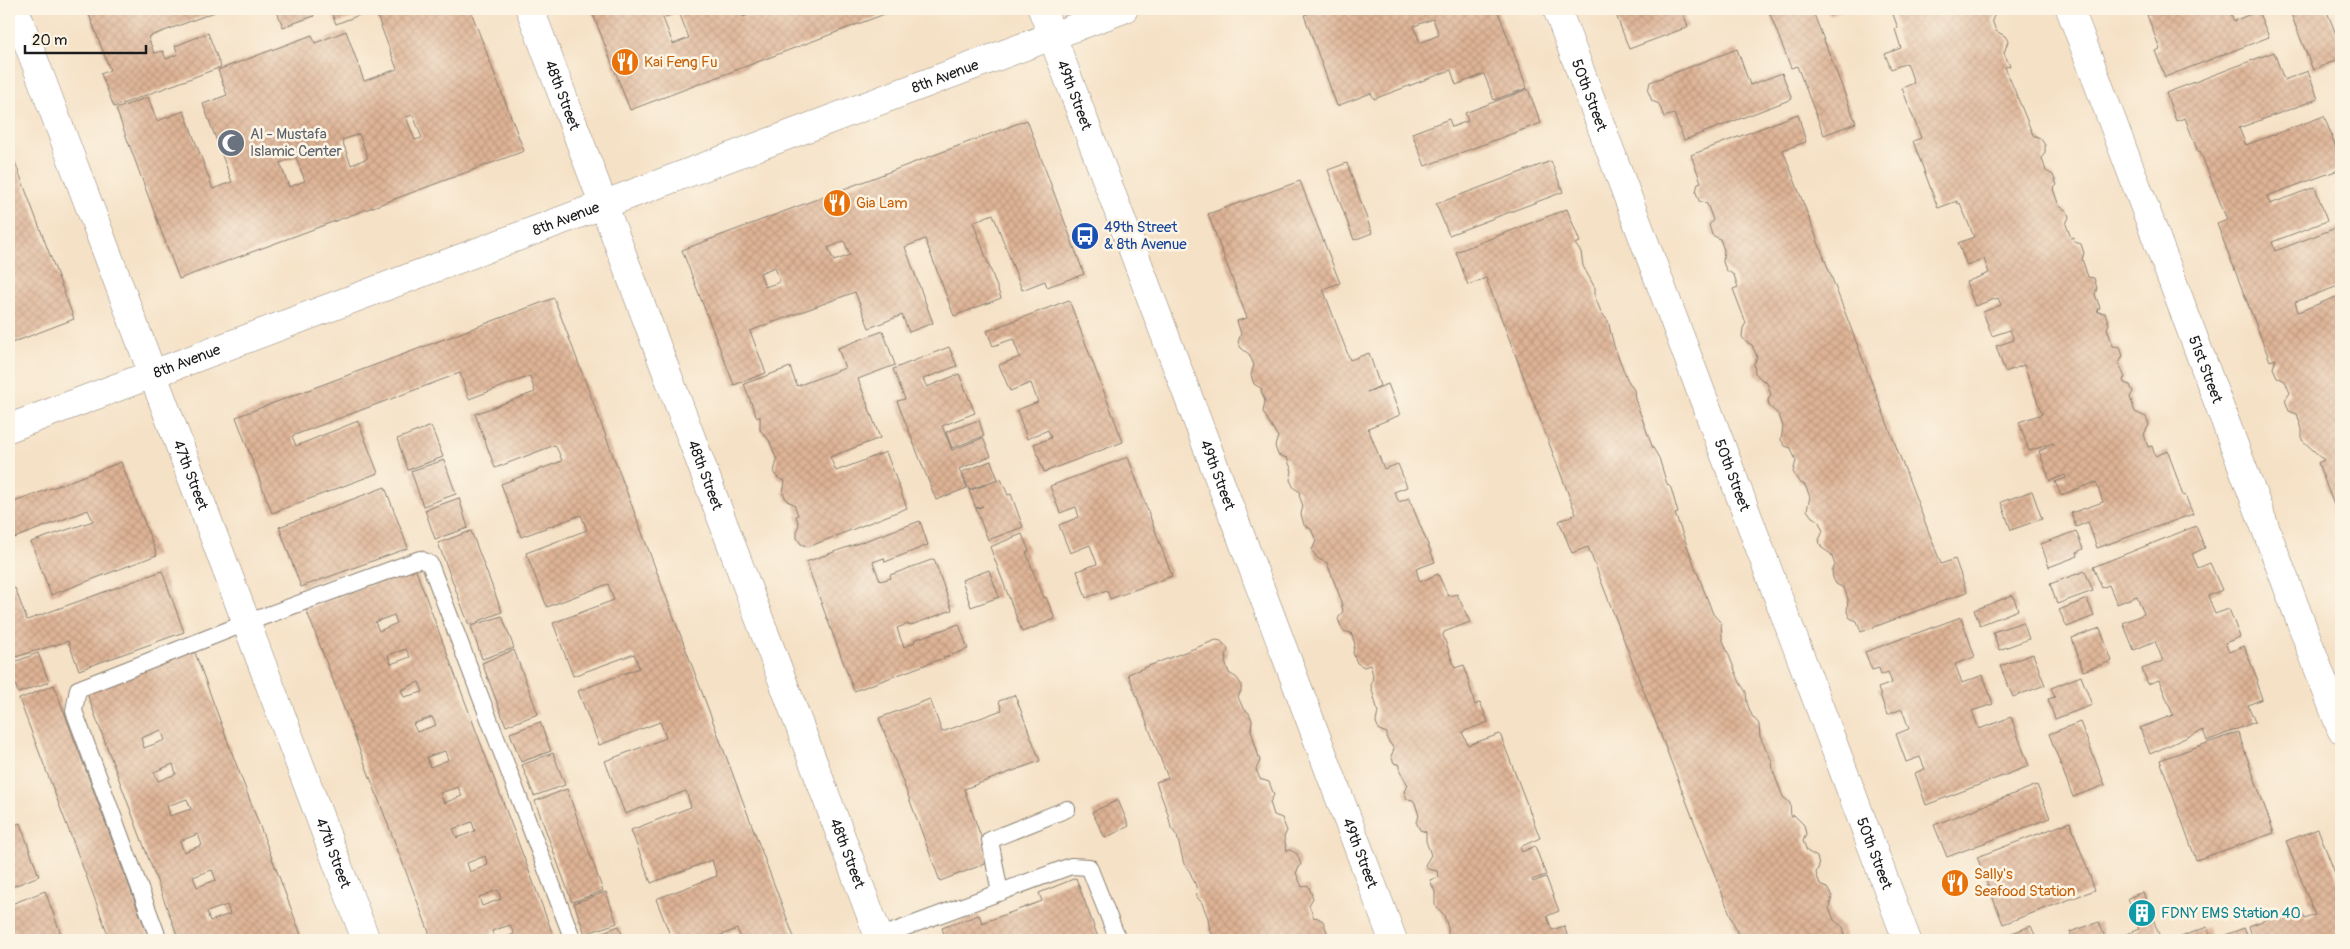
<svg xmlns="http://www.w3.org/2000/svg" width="2350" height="949" font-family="Pangolin,sans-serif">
  <defs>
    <pattern id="building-cross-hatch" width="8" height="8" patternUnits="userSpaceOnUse" patternTransform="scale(1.25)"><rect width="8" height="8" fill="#deb395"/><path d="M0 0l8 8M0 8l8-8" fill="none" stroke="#be9980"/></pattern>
  </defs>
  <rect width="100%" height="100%" fill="#fcf5e5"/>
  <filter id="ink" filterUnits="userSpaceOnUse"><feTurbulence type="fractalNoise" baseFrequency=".02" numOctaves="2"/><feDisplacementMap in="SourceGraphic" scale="10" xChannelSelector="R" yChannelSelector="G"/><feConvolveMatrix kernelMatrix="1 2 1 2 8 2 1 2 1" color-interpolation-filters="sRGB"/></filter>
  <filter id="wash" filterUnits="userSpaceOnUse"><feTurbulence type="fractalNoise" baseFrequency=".0096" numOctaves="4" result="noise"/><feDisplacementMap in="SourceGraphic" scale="20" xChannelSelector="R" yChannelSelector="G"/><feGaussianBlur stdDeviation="1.12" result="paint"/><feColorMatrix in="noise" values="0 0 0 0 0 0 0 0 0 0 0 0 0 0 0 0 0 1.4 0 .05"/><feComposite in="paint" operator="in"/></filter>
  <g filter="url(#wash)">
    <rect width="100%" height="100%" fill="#f5e1c6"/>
    <g id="blocks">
      <path fill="url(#building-cross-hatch)" fill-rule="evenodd" d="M87,9H223L148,37L154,53L163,51L166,59L178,54L175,46L208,33L221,67L114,107L101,74L110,70Z
        M276,9H311L314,16L283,27Z
        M330,9H375L336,24Z
        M386,9H470L524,151L179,279L116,109L148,97L157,121L184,111L213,189L223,185L232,182L203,104L227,95L218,70L312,35L315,43L346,31L364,81L397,69L376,13ZM413,115L422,138L415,140L406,117ZM359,134L368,158L351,165L342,140ZM296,157L305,181L289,187L280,163Z
        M591,9H740L743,17L758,12L757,9H898L630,110ZM679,12L689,38L673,44L663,18Z
        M1323,9H1497L1527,88L1494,100L1484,74L1456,85L1451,70L1374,99L1371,93L1337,106L1304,15ZM1433,19L1439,35L1420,43L1414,26Z
        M1614,9H1682L1688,27L1629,49Z
        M1768,9H1812L1856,123L1824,135L1797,66L1791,68Z
        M1827,9H1845L1829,15Z
        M1891,9H1993L1995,14L1992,20L1996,31L2005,36L2008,41L2004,53L2010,66L2005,67L2033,135L2040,138L2045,145V152L2042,158L2046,171L2053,175L2057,185L2053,189L2059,206L2067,211L2069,217L2066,224L2071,238L2074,237L2075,242L2081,244L2084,253L2082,259L2088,277L2094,278L2097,288L2095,294L2100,308L2097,309L2098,312L2105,313L2109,324L2107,328L2113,346L2120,347L2123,356L2119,363L2125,378L2123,379L2124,383L2130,385L2133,392L2130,397L2135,412L2146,417L2149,425L2144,434L2148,447L2152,446L2155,456L2168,451L2183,496L2185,495L2193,514L2097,548L2088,522L2076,527L2071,513L2103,502L2096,482L2061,495L2055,482L2066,478L2065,475L2050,481L2039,451L2054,445L2053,443L2029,451L2019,422L2042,414L2024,365L2005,372L1996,346L2014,340L2010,330L1992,336L1983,312L2001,305L1998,298L1975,306L1966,282L1989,273L1984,259L1967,266L1958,243L1974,237L1960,203L1958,204L1957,201L1938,208L1913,141L1921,138L1902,88L1914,83L1907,63L1891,69L1885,54L1901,48L1895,29L1898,28Z
        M2148,9H2229L2234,21L2258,11L2269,37L2165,77L2155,51L2160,49L2147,15L2150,14Z
        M2289,9H2326L2341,47V58L2313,70Z
        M1737,49L1750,85L1782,73L1792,99L1684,140L1674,114L1664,117L1659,104L1652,101L1648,91L1650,82Z
        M2274,52L2284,80L2308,71L2318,99L2239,128L2246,145L2324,116L2341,160V169L2267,196L2270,204L2315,187L2327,221L2272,242L2275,251L2341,226V285L2295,302L2298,312L2341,295V524L2318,463L2324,460L2302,440V429L2297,414L2289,411L2285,400L2290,393L2285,381L2277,377L2273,368L2276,359L2270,361L2217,224L2227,220L2200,151L2198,152L2185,118L2176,121L2166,93Z
        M1528,89L1541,123L1425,166L1412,133L1449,119L1452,127L1468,121L1465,113Z
        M1798,114L1806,142L1783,150L1941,564L1955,559L1967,592L1861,632L1857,621L1850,618L1847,612L1848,599L1844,588L1836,584L1833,578L1832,571L1835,565L1831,554L1822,548L1820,544L1819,540L1823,531L1818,520L1812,517L1807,510L1810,497L1805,485L1799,482L1793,472L1796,461L1791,448L1785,446L1781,440L1783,427L1779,415L1769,406L1768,400L1771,394L1766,381L1762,380L1755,373L1754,364L1757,357L1752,345L1746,342L1742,337L1743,328L1746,323L1733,289L1738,287L1734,275L1726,270L1723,262L1724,250L1720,239L1712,235L1709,225L1713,220L1707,204L1699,201L1696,192L1698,183L1701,182L1691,155Z
        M1027,120L1084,274L1047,287L1045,281L1022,290L993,214L973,222L1001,298L954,316L925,239L905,247L933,323L909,332L902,315L869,328L855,292L750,331L766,373L734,385L682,250ZM844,241L850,255L834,261L828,248ZM775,267L780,282L765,287L760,273Z
        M10,149L74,319L9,344V150Z
        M1551,161L1563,192L1449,235L1436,204Z
        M1347,163L1372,233L1354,240L1328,170Z
        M1300,181L1340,283L1323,289L1350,360L1369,353L1380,386L1367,392L1388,384L1400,415L1368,428L1384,469L1398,464L1407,487L1394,492L1399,502L1409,498L1435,562L1416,569L1420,582L1438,574L1448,596L1457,594L1470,622L1444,632L1443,635L1455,668L1464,665L1475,705L1480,702L1488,722L1462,732L1468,745L1500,734L1540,838L1520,847L1522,852L1535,846L1546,875L1532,880L1533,882L1546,877L1559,911L1547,916L1552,930L1564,926L1569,940H1448V928L1444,915L1435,905V892L1430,880L1439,877L1437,871L1428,869L1425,865L1431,855L1426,841V832L1420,830L1416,822L1419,816L1415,803L1413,800L1407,799L1404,791L1408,785L1400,772V765L1394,763L1391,756L1394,749L1387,739V733L1379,730L1376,722L1378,712L1371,686L1373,675L1370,665L1364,667L1357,663L1353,653L1355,644L1351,633L1343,631L1338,619L1343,611L1340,597L1327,563L1317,558L1312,550L1316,541L1311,529L1304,525L1301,514L1303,506L1299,495L1300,492L1294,488L1290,480L1292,471L1287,458L1278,455L1275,446L1278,437L1263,412L1265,401L1261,391L1262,389L1254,384L1251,375L1254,365L1249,354L1241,348L1238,342L1241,334L1237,321L1247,318L1208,214Z
        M1567,209L1580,242L1575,244L1581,252L1583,266L1595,288V297L1601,312L1608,321L1614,346L1627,379L1634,390L1635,399L1652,446L1659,458L1667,484L1671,488L1678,513L1675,514L1713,614L1721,623L1722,638L1740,683L1746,692L1747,703L1752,716L1759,724L1760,737L1772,761L1773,771L1783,797L1790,803L1791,817L1794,815L1804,825L1806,834L1803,841L1807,851L1817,857L1819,866L1816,873L1820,885L1827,888L1832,896L1829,908L1834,920L1843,927L1845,935L1843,940H1740L1588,547L1572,553L1559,521L1576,514L1486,278L1468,285L1456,252Z
        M554,298L593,402L795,940H742L737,929L708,940H672L656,899L717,876L712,860L651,883L631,830L691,807L686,791L625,814L605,761L666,738L663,729L660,722L599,745L578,691L639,668L637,661L634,654L573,676L553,623L614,600L608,584L547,607L526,553L587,530L581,515L521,537L501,484L562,461L559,453L555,445L495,468L475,414L535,392L530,376L469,399L460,373L292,436L296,446L358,421L378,473L272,513L261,484L236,417Z
        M1069,300L1123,442L1044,472L1034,444L1051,438L1048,430L1027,439L1017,410L1038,402L1031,383L1010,391L999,365L1020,357L1013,339L993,346L987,331Z
        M883,331L895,365L858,379L880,438L830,457L836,471L886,452L907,508L808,547L801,544L797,538V529L799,525L796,516L798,515L794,504L787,501L783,493L785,481L778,478L774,472L777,460L769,440L760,430V416L757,418L744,384L790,367L797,386L845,368L838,348Z
        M949,347L957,366L923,379L927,387L959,374L975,413L942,426L952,450L983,438L991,456L959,469L967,488L936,500L897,401L905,399L893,369Z
        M979,420L984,436L952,448L946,432Z
        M431,426L443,457L408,470L397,439Z
        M1128,457L1172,576L1110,599L1107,590L1086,598L1077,571L1097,564L1090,545L1070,553L1059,525L1079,517L1076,507L1060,513L1050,486Z
        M444,460L456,494L423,506L411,471Z
        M991,461L998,479L969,490L962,472Z
        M121,462L157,555L51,595L31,542L93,521L88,510L9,540V504Z
        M1001,479L1008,495L1011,494L1023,527L988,540L976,509L983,506L976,508L969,491Z
        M385,487L408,548L301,587L279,527Z
        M2032,491L2042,519L2011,530L2001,502Z
        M459,498L468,528L435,539L425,510Z
        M920,521L928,545L885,562L884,558L873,562L880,581L891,578L890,575L934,559L952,610L909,626L908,624L897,628L900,637L904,647L915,642L914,640L959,624L968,649L854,691L806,562Z
        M2196,526L2205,548L2192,554L2198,568L2210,563L2222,590L2208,596L2215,614L2229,609L2240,637L2225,643L2229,652L2244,646L2258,681L2256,682L2262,699L2248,705L2255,722L2207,741L2203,730L2150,754L2140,728L2173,715L2159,680L2148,684L2142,669L2163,661L2155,641L2134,650L2123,623L2144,614L2137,596L2117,604L2109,585L2102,588L2093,567Z
        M471,531L502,612L469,625L438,543Z
        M2076,531L2083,549L2077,552L2078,556L2049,567L2041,544Z
        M1022,534L1029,551L1026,552L1033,571L1044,598L1046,597L1055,619L1022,632L990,547Z
        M415,568L466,704L555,940H498L514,934L510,925L492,931L495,940H432L306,609ZM394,615L397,623L379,631L375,622ZM406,649L410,657L391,664L388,655ZM419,682L423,692L404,697L401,690ZM432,717L436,725L417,732L413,724ZM445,751L448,760L430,767L427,757ZM458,787L462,796L444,803L440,793ZM472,822L475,831L457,838L453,829ZM485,856L488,865L470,872L467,863ZM498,890L501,899L482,906L479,897Z
        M989,570L999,597L971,607L962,580Z
        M162,571L184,632L79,670L68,641L9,659V591L15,588L27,620Z
        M2085,571L2093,591L2057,604L2050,584Z
        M2013,595L2018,610L1980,625L1974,610Z
        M2087,599L2094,616L2067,627L2059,610Z
        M502,616L514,648L482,659L471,626Z
        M1961,617L1975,657L1955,664L1962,683L1983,675L1993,704L1972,711L1979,729L2011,717L2029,766L1926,805L1915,773L1925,769L1920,757L1906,762L1896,734L1909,729L1902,709L1887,715L1878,688L1892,683L1888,672L1881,675L1879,668L1872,670L1865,652Z
        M2023,622L2029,639L1999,650L1993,632Z
        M2100,628L2112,661L2083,671L2072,638Z
        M1216,640L1221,641L1228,649L1225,662L1229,673L1237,678L1241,684V691L1238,697L1243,708L1249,713L1252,720L1251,730L1260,761L1256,769L1260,779L1269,782L1274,795L1270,802L1274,815L1282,818L1287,831L1284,837L1287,851L1290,850L1297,854L1301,864L1296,873L1302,887L1308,885L1313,898L1309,905L1314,918L1316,917L1323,921L1327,932L1322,940H1216L1210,931L1208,918L1202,903L1197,897L1196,886L1190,872L1184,864L1177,836L1171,828L1168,814L1156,782L1168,778L1128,674Z
        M194,650L232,753L303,940H179L86,691ZM161,730L165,740L144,748L141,738ZM173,764L176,774L158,781L154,772ZM187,799L191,809L170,816L167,806ZM198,834L202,845L184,852L180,841ZM212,870L216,880L197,887L193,877ZM227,905L230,914L210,921L207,912Z
        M514,650L538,714L506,726L482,663Z
        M38,653L49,682L18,693L9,664Z
        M2033,654L2045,685L2013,697L2000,666Z
        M2081,676L2092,705L2055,719L2048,699L2055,697L2051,688Z
        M54,685L137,907L150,940H110L90,886L19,699Z
        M1015,695L1040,761L964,789L990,862L940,881L879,718L930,699L942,732L1002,710L999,701Z
        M540,722L551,751L521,762L510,733Z
        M2080,722L2105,785L2073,797L2049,734Z
        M2238,732L2274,833L2196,860L2160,760Z
        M553,753L565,785L534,796L522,765Z
        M2037,785L2050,818L1947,857L1934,825Z
        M567,789L603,891L572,902L535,801Z
        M9,795L13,807L9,809Z
        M1118,800L1129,826L1105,838L1092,812Z
        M2070,822L2095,890L2003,924L1977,857Z
        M20,823L39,876L9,888V827Z
        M2318,829L2341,889V940H2250L2253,939L2249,926L2300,907L2305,919L2315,915L2286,841Z
        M1076,878L1099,940H946L942,928L979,915L982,923L1042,901L1039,893Z
        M45,891L63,940H9V905Z
        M606,892L617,923L585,934L574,903Z
        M2143,892L2161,940H2114V939L2139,929L2128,898Z
        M2099,922L2106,940H2073L2070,932Z
        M619,926L624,940H588L587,938Z
        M2031,926L2037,940H1993Z
        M2207,927L2212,940H2173Z
        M2244,928L2249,940H2212Z"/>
    </g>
  </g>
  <g filter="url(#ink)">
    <use href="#blocks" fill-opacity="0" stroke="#887e71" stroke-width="1"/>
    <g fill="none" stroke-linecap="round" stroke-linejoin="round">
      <defs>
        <path id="lane" d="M1000,893L990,840L1067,809
          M879,937L1071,866L1089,867L1118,940
          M159,940L74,711L78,689L246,623L420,559L430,564L573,940"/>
        <g id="street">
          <path id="s1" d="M15,9L366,940"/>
          <path id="s2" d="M530,9L880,940"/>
          <path id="s3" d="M1042,9L1393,940"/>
          <path id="s4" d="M1557,9L1907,940"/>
          <path id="s5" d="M2070,9L2341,729"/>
          <path id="s6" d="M9,428L1124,9"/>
        </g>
      </defs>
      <use href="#lane" stroke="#887e71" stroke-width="18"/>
      <use href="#street" stroke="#887e71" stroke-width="29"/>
      <use href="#lane" stroke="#fff" stroke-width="16"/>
      <use href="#street" stroke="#fff" stroke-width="28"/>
    </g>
  </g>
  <defs>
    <symbol id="restaurant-disc" viewBox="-11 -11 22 22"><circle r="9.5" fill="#e8710a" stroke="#fcf5e5"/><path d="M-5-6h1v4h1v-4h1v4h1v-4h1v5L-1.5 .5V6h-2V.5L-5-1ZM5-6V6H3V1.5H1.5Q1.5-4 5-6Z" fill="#fff"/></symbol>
    <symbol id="mosque-disc" viewBox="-11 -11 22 22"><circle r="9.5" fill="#6b7280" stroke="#fcf5e5"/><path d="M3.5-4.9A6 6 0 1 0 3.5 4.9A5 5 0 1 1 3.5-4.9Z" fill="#fff"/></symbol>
    <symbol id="bus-disc" viewBox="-11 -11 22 22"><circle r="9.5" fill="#1a4fb4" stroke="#fcf5e5"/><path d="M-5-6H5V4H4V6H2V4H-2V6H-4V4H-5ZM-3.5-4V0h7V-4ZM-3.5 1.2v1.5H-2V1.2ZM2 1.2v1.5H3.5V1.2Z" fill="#fff"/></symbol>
    <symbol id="building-disc" viewBox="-11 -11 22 22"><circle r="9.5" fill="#0f9aa8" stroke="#fcf5e5"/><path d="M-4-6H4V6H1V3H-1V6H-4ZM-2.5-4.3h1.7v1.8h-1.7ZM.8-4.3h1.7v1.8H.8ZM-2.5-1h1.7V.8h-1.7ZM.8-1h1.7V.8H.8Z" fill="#fff"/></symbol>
  </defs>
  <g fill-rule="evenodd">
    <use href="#restaurant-disc" x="609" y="46" width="32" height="32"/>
    <use href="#mosque-disc" x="215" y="127" width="32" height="32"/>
    <use href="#restaurant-disc" x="821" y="187" width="32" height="32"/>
    <use href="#bus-disc" x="1069" y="220" width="32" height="32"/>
    <use href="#restaurant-disc" x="1939" y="867" width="32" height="32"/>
    <use href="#building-disc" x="2126" y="897" width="32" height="32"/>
  </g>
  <g text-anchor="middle" stroke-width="5" stroke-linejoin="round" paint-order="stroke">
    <g font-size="15" fill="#c56008" stroke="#fcf5e5" text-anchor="start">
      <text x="644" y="67">Kai Feng Fu</text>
      <text x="856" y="208">Gia Lam</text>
      <text x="1974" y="879">Sally's<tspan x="1974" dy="17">Seafood Station</tspan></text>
    </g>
    <g font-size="15" fill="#1c1c1c" stroke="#fcf5e5">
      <text dy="5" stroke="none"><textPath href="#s6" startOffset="1000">8th Avenue</textPath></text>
      <text dy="5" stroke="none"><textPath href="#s2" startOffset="92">48th Street</textPath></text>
      <text dy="5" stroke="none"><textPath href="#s4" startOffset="92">50th Street</textPath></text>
      <text dy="5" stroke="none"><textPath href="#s3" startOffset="92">49th Street</textPath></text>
      <text dy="5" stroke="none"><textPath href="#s6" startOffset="595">8th Avenue</textPath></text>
      <text dy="5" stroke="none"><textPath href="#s6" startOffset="190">8th Avenue</textPath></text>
      <text dy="5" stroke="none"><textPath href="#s5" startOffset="385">51st Street</textPath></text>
      <text dy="5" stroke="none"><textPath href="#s1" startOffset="498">47th Street</textPath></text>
      <text dy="5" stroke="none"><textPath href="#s2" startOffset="498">48th Street</textPath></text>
      <text dy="5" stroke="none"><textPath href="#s4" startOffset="498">50th Street</textPath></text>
      <text dy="5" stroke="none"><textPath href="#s3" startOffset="498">49th Street</textPath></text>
      <text dy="5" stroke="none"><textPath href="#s1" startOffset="902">47th Street</textPath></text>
      <text dy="5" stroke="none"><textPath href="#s2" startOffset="902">48th Street</textPath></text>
      <text dy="5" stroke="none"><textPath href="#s3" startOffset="902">49th Street</textPath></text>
      <text dy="5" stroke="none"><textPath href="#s4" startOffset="902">50th Street</textPath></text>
    </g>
    <g font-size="15" fill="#5b616d" stroke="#fcf5e5" text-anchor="start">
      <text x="250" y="139">Al - Mustafa<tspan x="250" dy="17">Islamic Center</tspan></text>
    </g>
    <g font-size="15" fill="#164399" stroke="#fcf5e5" text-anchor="start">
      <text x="1104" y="232">49th Street<tspan x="1104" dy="17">&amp; 8th Avenue</tspan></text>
    </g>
    <g font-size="15" fill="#0d838f" stroke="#fcf5e5" text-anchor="start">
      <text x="2161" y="918">FDNY EMS Station 40</text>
    </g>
  </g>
  <rect width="2350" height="949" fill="none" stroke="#fcf5e5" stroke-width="30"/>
  <path d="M25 45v8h121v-8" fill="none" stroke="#1c1c1c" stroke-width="2.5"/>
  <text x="32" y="45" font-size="15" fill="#1c1c1c" stroke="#fcf5e5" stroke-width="4" paint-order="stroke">20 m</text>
</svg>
